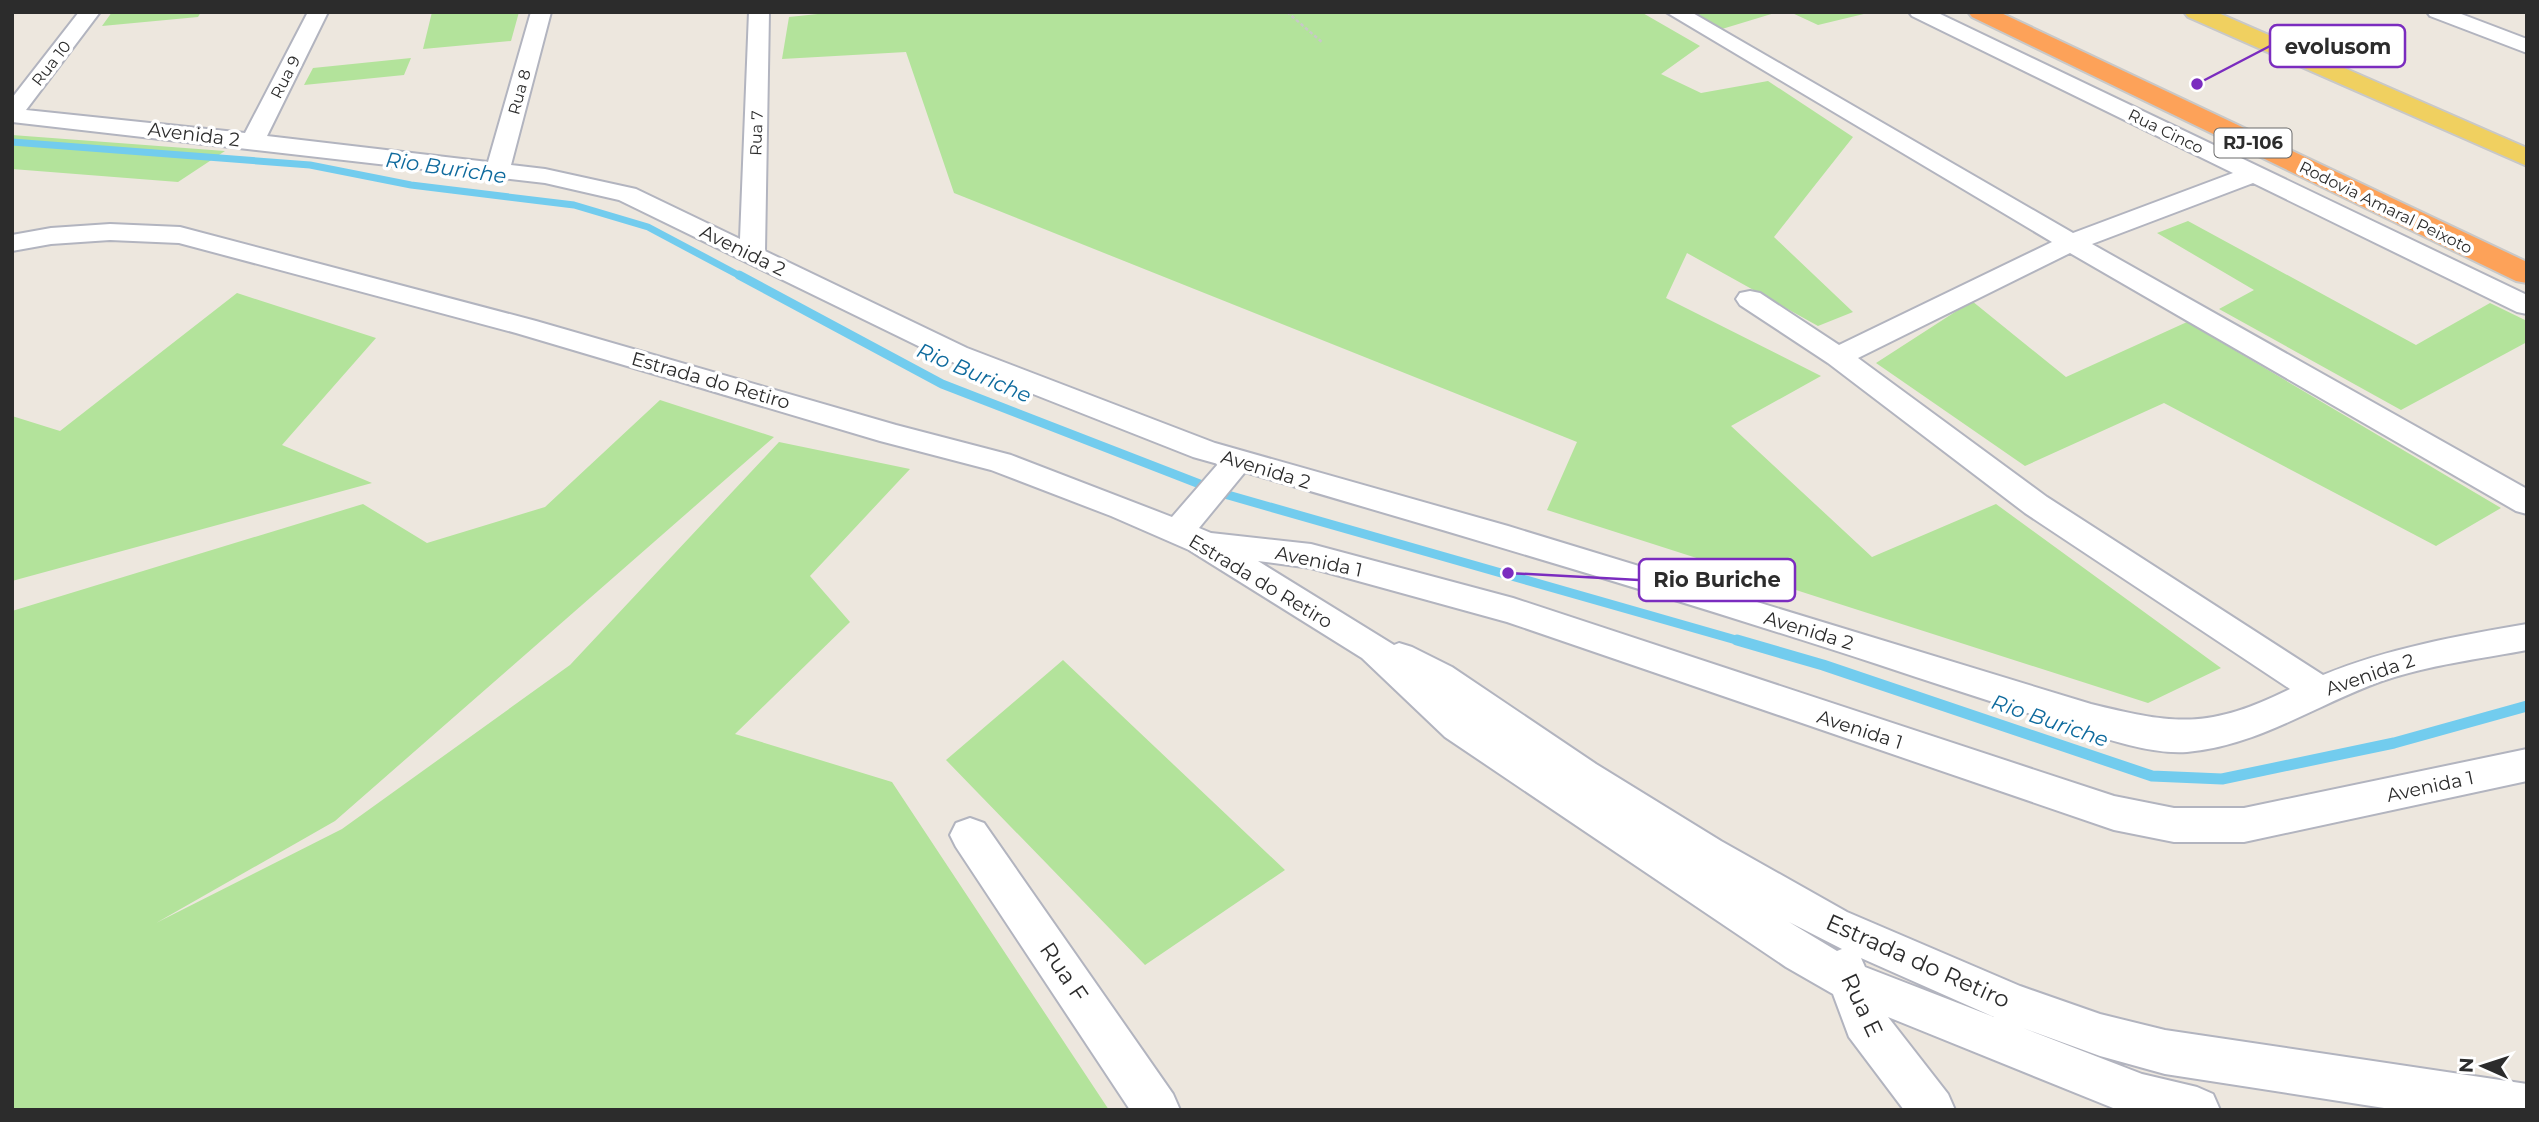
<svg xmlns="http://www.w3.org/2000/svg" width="2539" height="1122" font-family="Montserrat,sans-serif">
  <rect width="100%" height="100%" fill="#ede7de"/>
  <path fill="#b3e39b" d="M112,12H201L198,17L102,26Z
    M432,12H519L511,41L423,49Z
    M837,12H1641L1700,46L1661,74L1701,93L1768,81L1853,137L1774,237L1853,312L1818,326L1687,253L1666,298L1821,376L1731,426L1872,557L1996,504L2221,668L2148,703L1547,510L1577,442L954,193L906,52L782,59L789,17Z
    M1692,12H1778L1722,29Z
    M1790,12H1872L1818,25Z
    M411,58L404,75L304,85L313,68Z
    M12,135L225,151L178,182L12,169Z
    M2188,221L2416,345L2490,303L2527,321V342L2401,410L2219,309L2254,290L2157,233Z
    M237,293L376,338L282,445L372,483L12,581V416L60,431Z
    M1972,301L2066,377L2187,322L2501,508L2436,546L2164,403L2025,466L1876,363Z
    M660,400L774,437L335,821L156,923L342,829L570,665L779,442L910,469L810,576L850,622L735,734L892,782L1109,1110H12V611L363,504L427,543L545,507Z
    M1063,660L1285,870L1145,965L946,760Z"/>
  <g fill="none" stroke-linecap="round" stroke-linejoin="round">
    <path stroke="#72ccee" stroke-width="7" d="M12,142L310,165L411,185L574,205L648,227L742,277"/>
    <path stroke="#72ccee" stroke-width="9" d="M739,275L942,384L1228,495L1743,642"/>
    <path stroke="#72ccee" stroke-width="11" d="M1737,640L1823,665L2152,776L2222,779L2394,743L2527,706"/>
    <defs>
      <path id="minor" d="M79,12H100L26,110L245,133L308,12H328L267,136L488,162L531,12H551L511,165L545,169L636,189L740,239L749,12H769L765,251L967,348L1215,443L1508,526L2091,704C2176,725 2209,729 2290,689L2025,513L1828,363L1740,305L1736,299L1740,293L1750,291L1760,293L1839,345L2052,242L1666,12H1691L2073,233L2233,173L1912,16L1909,12H1936L2527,295V314L2517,312L2253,183L2092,244L2527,489V514L2516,511L2070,253L1858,358L2047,497L2323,675C2389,648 2457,636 2527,624V650C2479,659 2428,665 2382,681C2317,704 2258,746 2187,752C2145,755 2089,733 2050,720C1992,702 1934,683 1877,664C1668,596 1457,534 1245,472L1199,528L1211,533L1311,544L1513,598L2114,796L2174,808H2244L2527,749V781L2244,842H2174L2114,830L1507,622L1311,568L1258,561L1394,645L1399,643L1412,647L1452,667L1596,764L1721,841L1847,912L2020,986L2100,1014L2165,1030L2527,1084V1110H2397L2165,1074L2100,1056L2023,1028L2142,1074L2197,1087L2213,1094L2220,1110H2118L1888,1017L1948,1094L1955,1110H1904L1849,1037L1833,994L1786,967L1445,737L1362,658L1189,550L1111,516L991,470L880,441L516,333L179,243L110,240L51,244L12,251V235L51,228L110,224L180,227L536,321L896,425L1011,455L1172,517L1218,464L1193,457L947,360L619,200L545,183L12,122V98ZM1789,922L1842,949L1837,951ZM1861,958L1994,1017L1865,967Z
        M2427,12H2456L2527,39V53L2430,16Z
        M970,818L984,823L1173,1094L1180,1110H1130L956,847L950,835L956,823Z"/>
      <path id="major" d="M2184,12H2216L2527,148V166L2188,17Z"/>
      <path id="highway" d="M1968,12H1999L2527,262V283L2516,281L1972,17Z"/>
    </defs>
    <use href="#minor" stroke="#b2b4bf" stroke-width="4"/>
    <use href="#major" stroke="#c8c8c8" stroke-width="4"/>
    <use href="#highway" stroke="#c8c8c8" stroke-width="4"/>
    <path stroke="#c8c8c8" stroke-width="2.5" stroke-dasharray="3.5 2.5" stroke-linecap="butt" d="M1287,12L1323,43"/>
    <use href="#minor" fill="#fff" fill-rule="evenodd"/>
    <use href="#major" fill="#f0d060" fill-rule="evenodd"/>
    <use href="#highway" fill="#fda259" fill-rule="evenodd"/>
  </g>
  <g text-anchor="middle" stroke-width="7" stroke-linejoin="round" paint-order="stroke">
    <g font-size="16" fill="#2c2c2c" stroke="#fff">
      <text transform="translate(51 63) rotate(-52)" y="6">Rua 10</text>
      <text transform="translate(285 77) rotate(-63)" y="6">Rua 9</text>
      <text transform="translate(519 92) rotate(-75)" y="6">Rua 8</text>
      <text transform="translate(2166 131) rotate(26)" y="6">Rua Cinco</text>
      <text transform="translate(756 133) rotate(-88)" y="6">Rua 7</text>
      <text transform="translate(2386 207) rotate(26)" y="6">Rodovia Amaral Peixoto</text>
    </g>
    <rect fill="#fff" stroke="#6b6b6b" stroke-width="2" x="2214.5" y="128.5" width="77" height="29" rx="5"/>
    <g font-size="18" font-weight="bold" fill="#2c2c2c">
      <text x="2253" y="149">RJ-106</text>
    </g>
    <g font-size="19" fill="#2c2c2c" stroke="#fff">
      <text transform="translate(194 134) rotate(7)" y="7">Avenida 2</text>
      <text transform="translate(743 250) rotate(26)" y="7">Avenida 2</text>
      <text transform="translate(711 380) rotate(16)" y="7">Estrada do Retiro</text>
      <text transform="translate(1266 469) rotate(17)" y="7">Avenida 2</text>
      <text transform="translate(1319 561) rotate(12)" y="7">Avenida 1</text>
      <text transform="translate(1261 581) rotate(31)" y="7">Estrada do Retiro</text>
      <text transform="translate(1809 630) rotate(17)" y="7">Avenida 2</text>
      <text transform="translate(2370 674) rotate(-19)" y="7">Avenida 2</text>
      <text transform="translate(1860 729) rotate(18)" y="7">Avenida 1</text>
      <text transform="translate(2430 786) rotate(-12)" y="7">Avenida 1</text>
    </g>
    <g font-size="21" font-style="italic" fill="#0e6a9d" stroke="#fff">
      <text transform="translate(446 168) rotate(8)" y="7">Rio Buriche</text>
      <text transform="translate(974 373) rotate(23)" y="7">Rio Buriche</text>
      <text transform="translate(2050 721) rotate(19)" y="7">Rio Buriche</text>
    </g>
    <g font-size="23" fill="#2c2c2c" stroke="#fff">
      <text transform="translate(1918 961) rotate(24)" y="8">Estrada do Retiro</text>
      <text transform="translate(1064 972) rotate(56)" y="8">Rua F</text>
      <text transform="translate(1862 1005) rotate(65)" y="8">Rua E</text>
    </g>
  </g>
  <path fill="none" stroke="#7b2cbf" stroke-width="2.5" d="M2197 84L2270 46M1508 573L1639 580"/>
  <g fill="#7b2cbf" stroke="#fff" stroke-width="2.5">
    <circle cx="2197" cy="84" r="7"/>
    <circle cx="1508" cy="573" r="7"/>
  </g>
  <g fill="#fff" stroke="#7b2cbf" stroke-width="2.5">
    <rect x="2270" y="25" width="135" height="42" rx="7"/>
    <rect x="1639" y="559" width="156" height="42" rx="7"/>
  </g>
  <g font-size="21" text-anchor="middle" font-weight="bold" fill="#2c2c2c">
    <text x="2338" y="54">evolusom</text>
    <text x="1717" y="587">Rio Buriche</text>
  </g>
  <rect width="2539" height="1122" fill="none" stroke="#2c2c2c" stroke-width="28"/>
  <g transform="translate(2483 1066) rotate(273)" stroke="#ffffff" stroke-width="5" paint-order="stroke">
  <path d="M0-5L12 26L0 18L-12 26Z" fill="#2c2c2c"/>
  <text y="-10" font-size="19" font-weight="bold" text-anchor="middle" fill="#2c2c2c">N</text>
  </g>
</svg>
